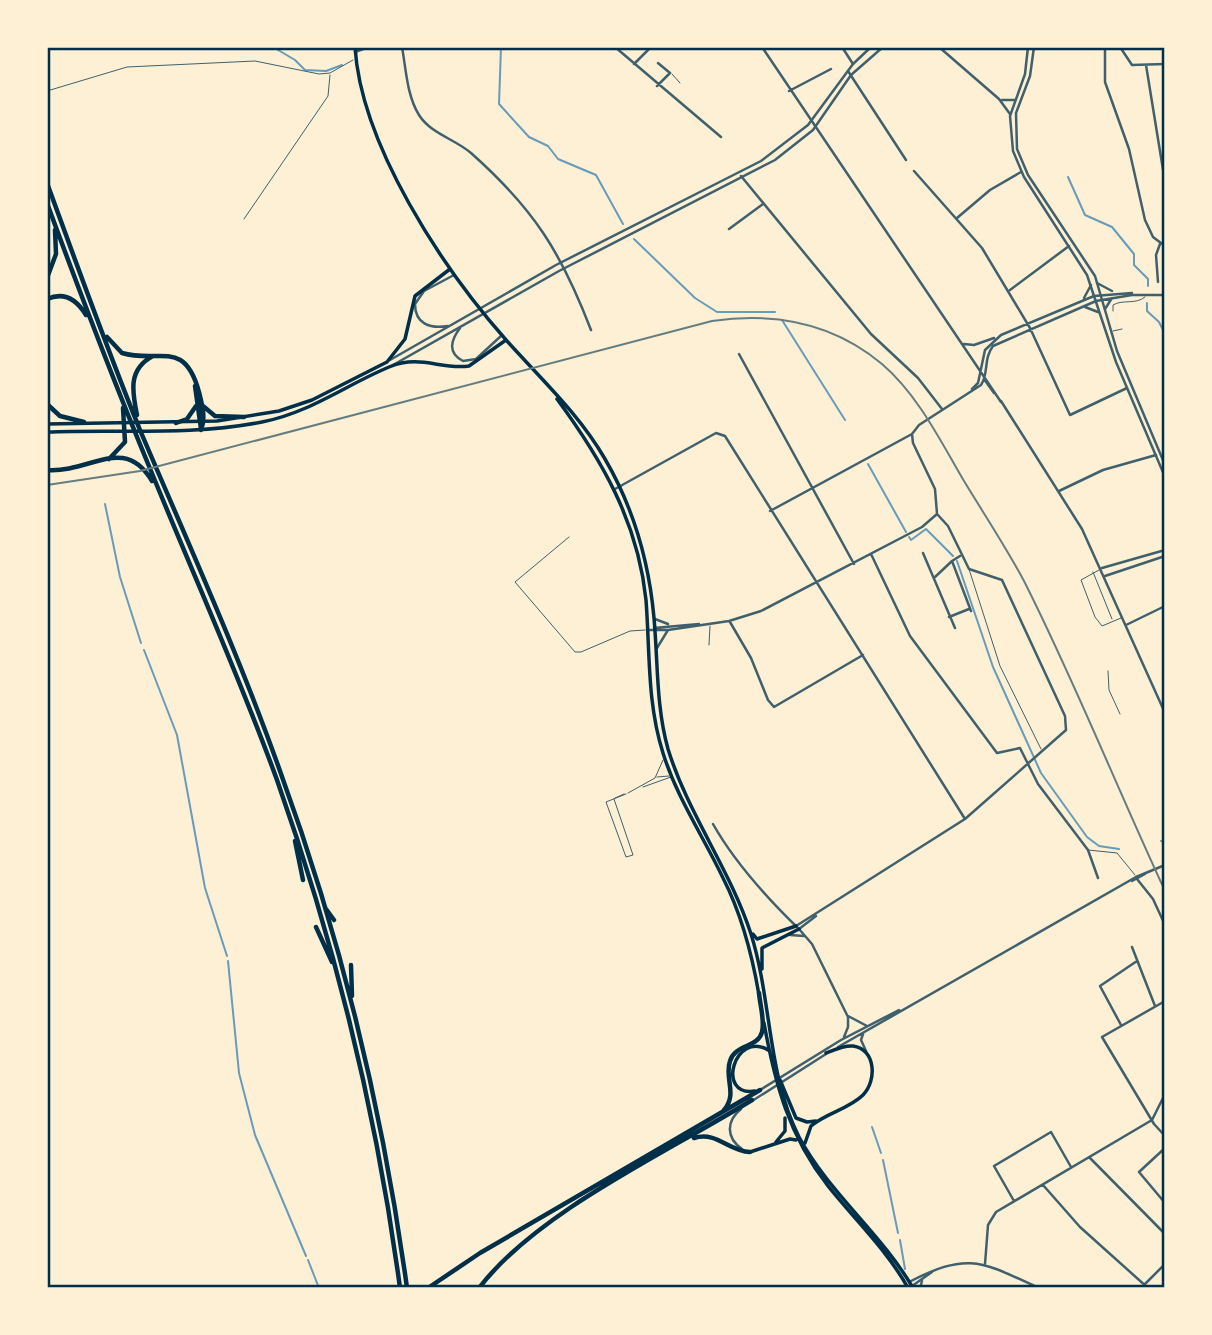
<svg xmlns="http://www.w3.org/2000/svg" width="1212" height="1335" font-family="'PT Sans Narrow',sans-serif">
  <rect width="100%" height="100%" fill="#fdf0d5"/>
  <g fill="none" stroke-linecap="round" stroke-linejoin="round">
    <path stroke="#669bbc" stroke-width="2" d="M273,47L295,60L305,70L326,71L342,65
      M501,47L499,104L529,137L548,146L558,159L596,175L623,224
      M1068,177L1085,215L1112,227L1134,254V265L1148,279V286
      M634,239L695,298L717,312H775
      M1147,303V311L1159,322L1165,334
      M782,320L845,420
      M868,464L906,532
      M105,504L120,577L141,643
      M909,537L911,540L926,529L953,556
      M957,561L993,667L1041,773L1087,837L1099,846L1119,849
      M144,650L177,735L205,888L227,956
      M1161,841L1165,842
      M228,961L239,1073L255,1135L306,1256
      M872,1127L881,1153
      M883,1160L898,1233
      M900,1240L905,1269
      M308,1260L319,1288"/>
    <path stroke="#3f606c" stroke-width="1" d="M672,74L680,83
      M47,91L127,67L255,61L319,74L330,73L353,60
      M244,219L328,96L330,75
      M1113,311V305C1123,299 1136,305 1145,297
      M1113,331L1122,329
      M569,537L515,582L575,652H581L630,631L645,630
      M969,569L1000,666L1041,749
      M1099,570L1081,580L1095,617L1102,626L1121,618
      M1093,572L1112,619
      M709,645L710,626
      M1108,671L1109,690L1120,714
      M657,777L669,776
      M643,787L671,777
      M628,793L655,778L663,760
      M615,798L624,794
      M614,799L633,855L626,857L606,802L626,794
      M1088,850L1117,853L1135,875"/>
    <path stroke="#3f606c" stroke-width="2.5" d="M402,47C406,69 407,96 419,115C431,134 455,139 471,153C534,209 561,252 591,330
      M615,47L721,137
      M762,47L1001,402
      M842,47L853,64
      M939,47L999,99L1010,114
      M1105,47V82L1129,149L1145,220L1153,237L1165,246
      M1120,47L1132,65L1165,64
      M355,52L369,47
      M634,64L651,47
      M1146,65L1165,182
      M848,71L906,160
      M657,86L670,73L658,63
      M789,91L831,69
      M1002,100H1015
      M914,171L982,248L1030,328L1070,415L1127,388
      M741,176L871,334L918,378L942,409
      M957,218L990,190L1021,172
      M729,229L763,204
      M1158,282L1156,255L1160,244
      M1097,283L1112,291
      M1010,290L1069,246
      M1084,298L1091,285
      M1085,307L1098,312
      M1105,309L1112,298
      M964,344L974,345L994,338
      M739,354L854,564
      M984,379L994,393
      M972,389L978,383L985,350L1001,335L1094,296L1132,293
      M1001,401L1082,529L1165,713
      M615,489L716,433L725,436L965,819
      M1059,491L1103,470L1156,455
      M770,511L912,434
      M937,514L935,489L913,443L912,434L919,425L981,385C989,374 983,359 993,346L1096,301L1132,295H1165
      M923,553L955,628
      M871,554L910,636L997,753L1020,748L1038,784L1088,850L1098,878
      M960,556L952,561L971,611
      M1102,568L1165,550
      M1105,576L1165,556
      M935,577L952,561
      M949,617L969,609
      M655,619L668,624
      M730,622L751,658L768,700L774,707L863,655
      M1126,625L1165,606
      M654,628L699,624
      M647,630H668L729,621L761,611L922,527L937,514
      M657,648L668,630
      M713,824C735,863 767,898 799,929L816,916
      M1137,879L1153,899L1165,925
      M796,926L965,819L1066,730L1065,716L1002,580L969,569L948,526L937,514
      M1132,947L1155,1006
      M1165,1001L1102,1037L1154,1124L1165,1136
      M1121,1025L1100,986L1137,961
      M1165,1148L1139,1172L1165,1203
      M1089,1157L1165,1234
      M1043,1185L1080,1227L1148,1288
      M1014,1201L994,1166L1051,1132L1071,1167
      M985,1264L988,1225L996,1212L1152,1120L1165,1094
      M909,1282C969,1251 982,1262 1039,1288
      M1144,1285L1165,1264
      M912,1286L932,1272
      M920,1288L922,1281"/>
    <path stroke="#3f606c" stroke-width="2.5" d="M1028,47L1025,74L1010,116L1013,151L1024,177L1087,275L1116,362L1165,477
      M1034,47L1030,76L1016,113L1017,149L1028,175L1095,276L1117,351L1165,465
      M448,326C430,329 415,324 415,304L424,291L454,275
      M460,328C451,340 447,353 463,361L476,359L501,336
      M390,360L556,265L761,161L808,125L853,64L871,47
      M393,365L559,271L775,160L813,130L851,75L883,47
      M1132,881L1145,874
      M799,929L812,944L848,1017V1027L844,1037
      M790,935L804,936
      M848,1016L867,1026
      M863,1034L861,1040L866,1051
      M838,1047L1136,877L1165,865
      M760,1090L841,1040L899,1010
      M752,1101L826,1054
      M741,1109C726,1121 726,1138 742,1149"/>
    <path stroke="#003049" stroke-width="3.5" d="M355,47C361,145 443,269 507,341C541,379 579,414 605,459C633,507 649,562 654,618C658,662 656,706 668,749C688,814 730,869 751,934C772,1001 767,1074 799,1137C829,1193 881,1233 913,1288
      M557,399C602,460 638,522 646,600C650,652 647,703 663,753C677,798 703,836 723,878C742,915 752,954 759,995
      M47,424L217,421L279,411L312,400L387,362L405,339L415,296L450,269
      M47,432C119,429 191,436 262,422C309,413 346,385 389,367C421,354 440,370 469,366L506,340
      M753,934L757,939L796,926
      M762,969V948L799,929
      M764,1023C775,1084 789,1136 828,1186C855,1220 887,1250 908,1288
      M780,1080L796,1118L807,1122L816,1121
      M755,1091C715,1097 735,1030 768,1050
      M776,1142L785,1131V1118
      M805,1143L811,1126C826,1113 849,1109 863,1095C877,1081 876,1049 853,1046C844,1045 834,1050 826,1053
      M750,1152L790,1139L796,1140"/>
    <path stroke="#003049" stroke-width="4.5" d="M47,183C77,265 107,349 140,430C188,543 239,655 280,771C341,938 383,1112 407,1288
      M47,203C80,293 114,382 151,471C193,574 239,675 277,780C335,944 377,1115 400,1288
      M47,278L56,254L55,230
      M47,299C65,291 77,300 86,315
      M107,337L122,353C160,364 184,338 199,392C202,404 206,418 201,430
      M195,386L201,429
      M47,404L60,416L84,422
      M203,406L215,416L244,417
      M137,415C132,391 128,369 153,356
      M176,423L187,419L196,406
      M109,459L125,442L123,408
      M47,470C91,473 124,434 152,481
      M295,841L303,880
      M326,909L334,920
      M316,927L332,962
      M351,965L352,996
      M724,1110C738,1094 724,1078 730,1061C735,1044 758,1048 762,1032C765,1021 760,1005 759,993
      M694,1138C717,1131 728,1151 750,1152
      M428,1288L480,1253L760,1090
      M479,1288C538,1211 668,1152 752,1100"/>
    <path stroke="#657d81" stroke-width="2" d="M47,485L140,471L712,321C774,312 833,323 882,364C918,395 940,440 964,481C984,514 1006,547 1024,581C1075,682 1117,788 1165,891"/>
  </g>
  <rect width="1212" height="1335" fill="none" stroke="#fdf0d5" stroke-width="98"/>
  <rect x="49" y="49" width="1114" height="1237" fill="none" stroke="#003049" stroke-width="2.5"/>
</svg>
